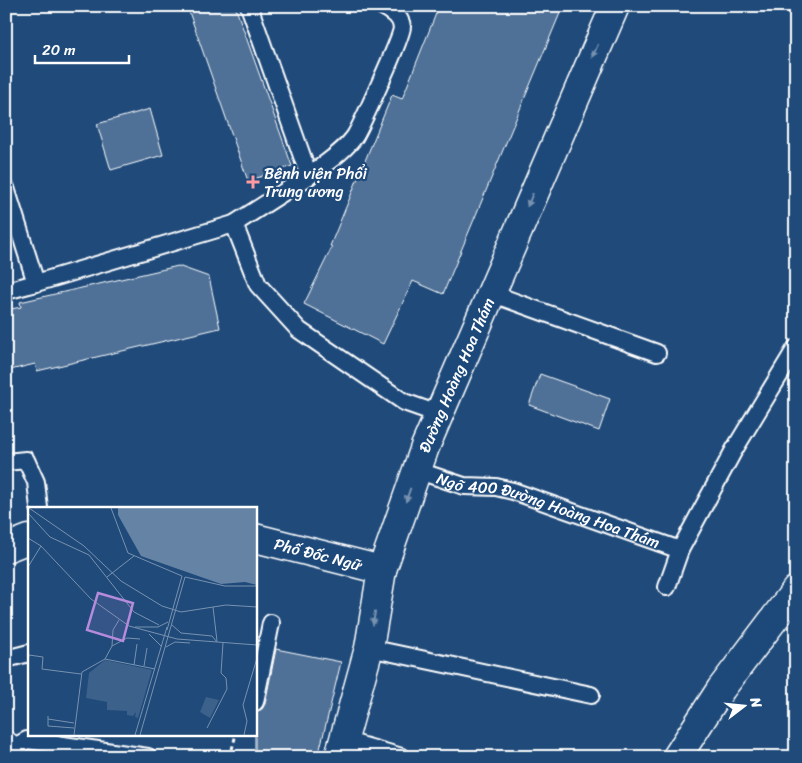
<svg xmlns="http://www.w3.org/2000/svg" width="802" height="763" font-family="Sriracha,sans-serif">
  <rect width="100%" height="100%" fill="#1f4a7a"/>
  <filter id="ink" filterUnits="userSpaceOnUse"><feTurbulence type="fractalNoise" baseFrequency=".02" numOctaves="2"/><feDisplacementMap in="SourceGraphic" scale="10" xChannelSelector="R" yChannelSelector="G"/><feConvolveMatrix kernelMatrix="1 2 1 2 8 2 1 2 1" color-interpolation-filters="sRGB"/></filter>
  <g filter="url(#ink)">
    <path fill="#507197" stroke="#fff" d="M187,6H235L292,166L248,181Z
      M439,6H563L443,294L413,281L383,344L304,304L332,247L330,246L392,95L402,99Z
      M150,109L163,155L111,170L97,124Z
      M178,266L209,277L220,328L37,371L35,364L6,371V310L21,307L20,302Z
      M540,374L610,399L599,431L529,405Z
      M276,649L341,662L318,757H255V712L262,709L265,704Z"/>
    <g fill="none" stroke-linecap="round" stroke-linejoin="round">
      <defs>
        <g id="lane">
          <path d="M309,176C324,164 344,152 355,136C362,124 402,37 402,27C401,16 390,10 382,6"/>
          <path d="M6,188L36,283L234,224L258,285L299,330L404,402L438,414"/>
          <path d="M234,224L309,176L249,6"/>
          <path d="M6,291L36,283"/>
          <path d="M490,293L657,353"/>
          <path d="M6,462L26,460L36,482L39,508"/>
          <path id="s1" d="M416,470L464,486L496,487L513,491L680,550"/>
          <path d="M667,587L680,550L734,450L796,348"/>
          <path d="M369,648L591,695"/>
          <path d="M6,659L29,653"/>
          <path d="M255,702L271,623"/>
          <path d="M343,740L402,757"/>
          <path d="M9,750L27,740L148,757"/>
        </g>
        <g id="street">
          <path id="s2" d="M255,538L382,570"/>
          <path d="M6,548L29,539"/>
          <path d="M6,746L14,757"/>
          <path d="M677,757L721,689L796,590"/>
        </g>
        <g id="secondary">
          <path id="s3" d="M339,757L369,648L382,570L425,447L615,6"/>
        </g>
      </defs>
      <use href="#lane" stroke="#fff" stroke-width="20"/>
      <use href="#street" stroke="#fff" stroke-width="31"/>
      <use href="#secondary" stroke="#fff" stroke-width="31"/>
      <path stroke="#fff" stroke-width="3" stroke-dasharray="4 4" stroke-linecap="butt" d="M230,757L236,734"/>
      <use href="#lane" stroke="#1f4a7a" stroke-width="16"/>
      <use href="#street" stroke="#1f4a7a" stroke-width="28"/>
      <use href="#secondary" stroke="#1f4a7a" stroke-width="28"/>
    </g>
    <defs><path id="oneway-solid" d="M-6-.8H1V-3.2L6.5 0L1 3.2V.8H-6Z" transform="scale(1.25)"/></defs>
    <g fill="#7992af">
      <use href="#oneway-solid" transform="translate(595 51) rotate(114)"/>
      <use href="#oneway-solid" transform="translate(530 200) rotate(113)"/>
      <use href="#oneway-solid" transform="translate(408 495) rotate(109)"/>
      <use href="#oneway-solid" transform="translate(374 618) rotate(99)"/>
    </g>
  </g>
  <path fill="#ff9aa2" stroke="#1f4a7a" stroke-width="2" d="M250.5 174.5h5v5h5v5h-5v5h-5v-5h-5v-5h5z"/>
  <g text-anchor="middle" stroke-width="4.5" stroke-linejoin="round" paint-order="stroke">
    <g font-size="16" fill="#fff" stroke="#1f4a7a" text-anchor="start">
      <text x="264" y="179">Bệnh viện Phổi<tspan x="264" dy="18">Trung ương</tspan></text>
    </g>
    <g font-size="16" fill="#fff" stroke="#1f4a7a">
      <text dy="6" stroke="none"><textPath href="#s3" startOffset="401">Đường Hoàng Hoa Thám</textPath></text>
      <text dy="6" stroke="none"><textPath href="#s1" startOffset="139">Ngõ 400 Đường Hoàng Hoa Thám</textPath></text>
      <text dy="6" stroke="none"><textPath href="#s2" startOffset="65">Phố Đốc Ngữ</textPath></text>
    </g>
  </g>
  <g transform="translate(28 507)">
    <rect width="229" height="229" fill="#1f4a7a"/>
    <path d="M77,153L124,163L110,211L107,210L108,205L105,209L99,208V204L79,203V195L58,191L61,166ZM178,190L191,193L182,211L172,205Z" fill="#3c618b"/>
    <path d="M90,1H229V78L217,75L193,77L113,49L90,8Z" fill="#6583a4"/>
    <path fill="none" stroke="#7992af" stroke-width="1" d="M1,1L56,39L93,74L134,99L153,105L198,98L229,100M83,1L100,46L154,69M0,6L22,30L61,48L106,105L131,118M0,31L13,39L63,92L101,119L149,132L229,138M0,60L13,39M79,70L106,49M157,70L197,79H229M185,100L189,134M144,118L153,126L184,129L189,135M107,120H130L140,115M139,123L154,69M121,127L133,139M84,139L99,131L112,132M138,140L147,135L162,136M77,152L127,162M0,155L1,148L15,150L14,162L53,167M106,158L109,137M116,159L119,141M20,209V219L46,221M20,212L46,216M179,221L199,182L198,171L193,166L195,136M46,228L54,165L77,152L84,139L85,123L91,113M107,228L139,120M112,228L157,70M216,228L219,214L215,198L229,151"/>
    <path fill="#b68bdc" fill-opacity="0.15" stroke="#b68bdc" stroke-width="2.5" d="M70,86L105,96L95,134L59,123Z"/>
    <rect width="229" height="229" fill="none" stroke="#fff" stroke-width="2.5"/>
  </g>
  <rect width="802" height="763" fill="none" stroke="#1f4a7a" stroke-width="25"/>
  <rect x="12" y="12" width="777" height="738" fill="none" stroke="#fff" stroke-width="2" filter="url(#ink)"/>
  <g transform="translate(744 706) rotate(74)" stroke="#1f4a7a" stroke-width="4" paint-order="stroke">
  <path d="M0-4L9 19L0 12L-9 19Z" fill="#ffffff"/>
  <text y="-8" font-size="14" font-weight="bold" text-anchor="middle" fill="#ffffff">N</text>
  </g>
  <path d="M35 55v8h94v-8" fill="none" stroke="#ffffff" stroke-width="2.5"/>
  <text x="42" y="55" font-size="15" fill="#ffffff" stroke="#1f4a7a" stroke-width="4" paint-order="stroke">20 m</text>
</svg>
